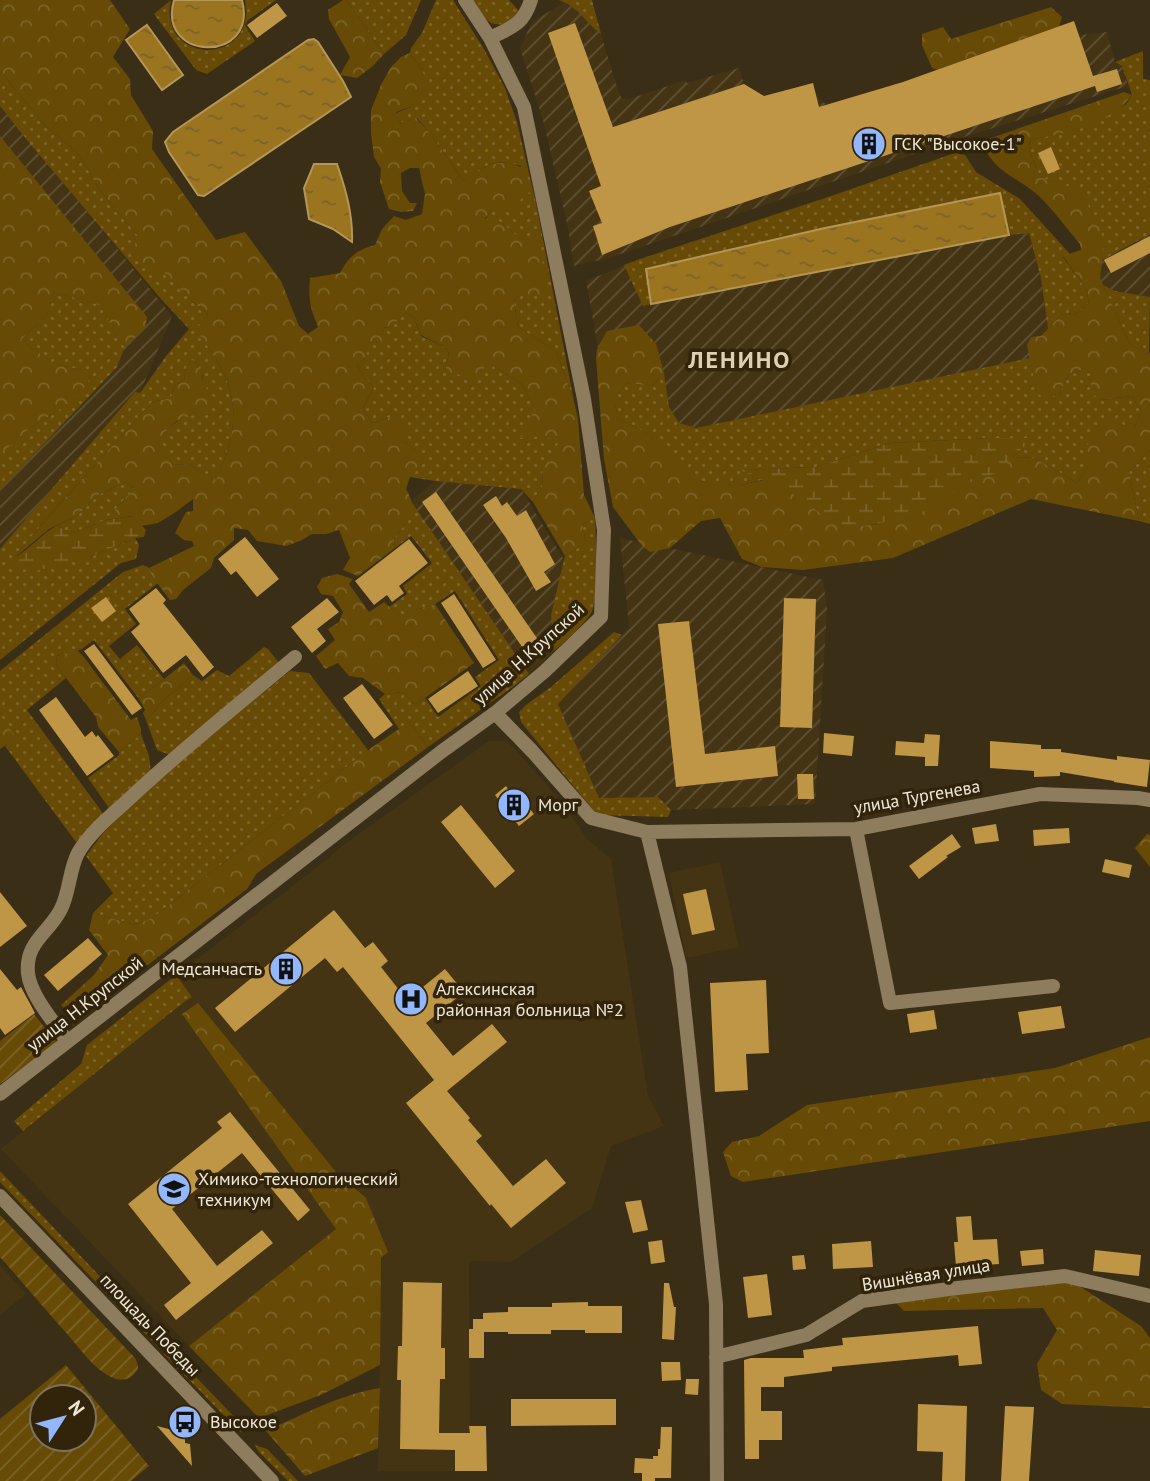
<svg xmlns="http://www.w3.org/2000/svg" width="1150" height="1481" font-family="'PT Sans',sans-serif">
  <defs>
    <pattern id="industrial-furrows" width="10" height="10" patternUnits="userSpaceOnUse" patternTransform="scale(1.75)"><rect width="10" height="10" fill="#443413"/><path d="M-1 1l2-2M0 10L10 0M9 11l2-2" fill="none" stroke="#5f5135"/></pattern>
    <pattern id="grass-dots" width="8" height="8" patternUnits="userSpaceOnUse" patternTransform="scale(1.75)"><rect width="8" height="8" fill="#664a05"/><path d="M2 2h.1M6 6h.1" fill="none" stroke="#7c6429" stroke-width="1.8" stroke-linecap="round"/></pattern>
    <pattern id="forest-crowns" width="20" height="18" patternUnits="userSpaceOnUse" patternTransform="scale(1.75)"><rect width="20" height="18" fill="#664a05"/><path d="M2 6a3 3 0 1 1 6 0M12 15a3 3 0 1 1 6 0" fill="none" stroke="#7c6429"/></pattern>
    <pattern id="wetland-marsh" width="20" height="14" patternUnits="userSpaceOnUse" patternTransform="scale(1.75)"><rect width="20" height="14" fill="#664a05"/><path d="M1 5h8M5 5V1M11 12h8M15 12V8" fill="none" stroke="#7c6429"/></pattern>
    <pattern id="garden-furrows" width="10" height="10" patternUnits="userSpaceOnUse" patternTransform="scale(1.75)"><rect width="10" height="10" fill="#664a05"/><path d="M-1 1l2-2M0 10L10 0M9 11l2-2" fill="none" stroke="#7c6429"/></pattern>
    <pattern id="water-ripples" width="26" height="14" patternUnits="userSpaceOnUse" patternTransform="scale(1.75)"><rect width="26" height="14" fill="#9b741f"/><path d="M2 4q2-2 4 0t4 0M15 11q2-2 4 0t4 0" fill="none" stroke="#7a612d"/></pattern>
  </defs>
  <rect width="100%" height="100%" fill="#3b2e16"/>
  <path fill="#443413" d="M489,741H505L512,746L562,802L588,840L611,859L648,1096L664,1126L611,1146L592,1208L511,1262L469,1261L470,1433H455V1471H378L380,1355L336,1229L189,1346L1,1149L184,1002L192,997L176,975L324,862L342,846Z
    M720,862L739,947L686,958L669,873Z
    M0,1265L26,1294L0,1315Z"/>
  <path fill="url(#industrial-furrows)" d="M565,2L598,24L619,94L623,99H629L686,80L687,83L739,68L744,84L760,94L761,97L813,83L816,96L827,105L903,82L1074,21L1079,35L1107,32L1115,62L1122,66L1128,86L964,137L609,258L574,266L568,228L543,120L520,48L532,22Z
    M0,104L172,316L140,393L0,555Z
    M1020,199L1041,278L1056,383L617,455L586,281L640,259Z
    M1150,229V297L1115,291L1093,280L1096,258Z
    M435,481L521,489L561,555L593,610L573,634L529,674L411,501Z
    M620,538L823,580L827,609L815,804L671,810L658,797L599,798L558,704L629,627Z"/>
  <path fill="url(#grass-dots)" d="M171,0C157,66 258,67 245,0H276L247,21L245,25L255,41L207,74L196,70L154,14Z
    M346,0H421L406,35L384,54Z
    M436,0H453L484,49L505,88L517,122L536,203L574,401L556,351L518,327L514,301L518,296H540L536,236L525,240L514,234L502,223L485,220L493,208L500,207L521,166C511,163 497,160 487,166C476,172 477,176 463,180L430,133L417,118L399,123L396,113L413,106L424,72L410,53L411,48L422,33Z
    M473,0H509L520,12L512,23C486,28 487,20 473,0Z
    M558,0H592L601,34C586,23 577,5 558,0Z
    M1143,51V79L1150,80V234L1102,260C1106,229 1093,215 1078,190L1040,177L1029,150L1030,140L1079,129L1126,104L1132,95L1122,66L1115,62Z
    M0,71L44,124L80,156L98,188L138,236L152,271H164L193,302L208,314L197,329C204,341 213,353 220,366C242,406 234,441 216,480L190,465L173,464L154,447L169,427L187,415L202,383L203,370L192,360L186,368L184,380L175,385L171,398L152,402L46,519L13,559L7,560L90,557L135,538L139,545L136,559L121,563L0,660V549L135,392L140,393L166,356L189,329L161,299L32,146L0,106Z
    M955,153L965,155L976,172L1020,199L1070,254L1063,257L1086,289L1089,303L1074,315L1062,314L1048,329L1041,278L1029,233L1009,235L1000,193L646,269L651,304L643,306L624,265L640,259L831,196Z
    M1103,285L1115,291L1150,297L1149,354L1130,344Z
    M53,293L81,299L102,306L116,336L125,346L117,367L0,490V455L30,428L62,408L85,371L53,363L21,340L48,313Z
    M406,312L414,318L421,336L443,346L449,353L445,371L490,364L522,384L535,409L545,436L560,443L543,466L542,487L533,502L521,489L435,481L410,477L416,451L404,441L393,416L372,423L363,408L374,387L364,377L357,365L366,358L368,343L375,341L385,343L382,328L391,327Z
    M1030,358L1037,393L1058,395L1068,376L1085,368L1091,374L1101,400L1132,396L1142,412L1134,427L1088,467L1077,483L1035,458L1013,457L1032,438H990L890,443L816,467L742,470L762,480L737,486L698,484L645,432L618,419L614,398L627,383L652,386L664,373L669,407L679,423L696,428Z
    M1150,450V524L1139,521L1129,472Z
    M126,482L132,486L129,494L106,520L70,534L58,525L78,515L98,495Z
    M411,501L529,674L514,686L428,747L409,722L399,729L379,699L385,694L404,692L415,705L425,698L438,717L481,686L475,677L499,660L455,591L435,604L418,609L406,618L389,607L407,594L403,586L432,563L411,536L395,548L394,538C405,527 409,517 411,501Z
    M595,518C596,536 599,597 592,611C586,624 565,641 554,651L551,615L565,556L586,543L582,524Z
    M143,565L149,568L151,575L158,583L125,609L136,624L109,646L120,659L137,645L164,679L139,699L94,640L82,649L57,656L56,665L66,678L27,710L105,816L76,842L5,746L15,737L0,720V671L123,572Z
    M614,632L622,635L558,704L599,798L658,797L671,810L668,817L597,815L521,722L519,712L527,704L551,687Z
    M264,647L268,649L280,664L170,755L157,750L146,720L156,710L159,704L193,675L202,681L217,670L229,676Z
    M290,671L309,673L368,750L155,916L136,925L93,913L113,893L86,856L103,833L172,767Z
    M141,734L149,756L151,773L111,811L88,778L119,755V752Z
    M176,975L192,997L184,1002L23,1131L14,1121L81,1064L87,1045Z
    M0,1171L164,1344L160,1349L0,1182Z
    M169,1349L245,1428L240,1432L164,1354Z
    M255,1445L267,1449L298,1481H288L258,1451Z"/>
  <path fill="url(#forest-crowns)" d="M0,0H110L130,29L113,57L130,79L131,95L153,131L152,149L216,240L245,232L281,281L299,326L308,334L318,327C310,307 308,299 310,278L340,273C349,256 357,250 375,245L382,229L394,216L406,220L422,214L425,194L419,168H410L401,173L402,191L410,203H417L413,211L401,212L389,209L380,182L381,169L374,157L371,133V110L381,85L391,67L401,57L410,53L424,72L427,95L413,106L396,112L399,123L416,118L430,133L463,180C475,176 476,172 487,166C491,163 498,163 503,163C523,162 528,174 531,191L520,200L518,209L493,208L485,219L502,223L514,234L525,239L536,236L542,256L546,291L540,296H518L514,301L518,327L556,351L574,401L578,419L584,495L595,518L582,524L586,543L565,556L533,502L542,487L543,466L559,443L545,436L520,438L535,409L522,384L490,364L471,378L445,371L449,353L443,346L421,335L414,318L406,312L391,327L382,328L386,344L375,341L369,343L366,358L357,365L364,377L374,387L363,408L372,423L393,416L404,424V441L416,451L419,464L410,477L406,489C408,493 410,496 411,500C413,514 403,529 394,538L395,548L358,576L343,570L350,558L339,530L326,534H312L300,541L286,546L257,541L248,530L234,528V540L214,558L211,568L183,590L176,599L170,600L151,575L149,568L194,546L192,541L184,540L175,533L186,512L193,511V499L176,512L158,523L141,526L132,516L106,520L129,494L132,486L126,482L98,495L78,515L49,529L13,559L46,519L152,402L171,398L175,385L184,380L186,368L192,360L203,370L202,383L216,400L202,415C176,415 168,427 155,447L173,464L190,465L216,480C234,441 242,405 220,366C213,353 204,341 196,329L208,314L193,302L164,272C143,271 142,269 133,251L138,236L98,188L80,156L44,124L0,71Z
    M343,0H346L384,54L373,66L357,78L340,75L350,57L329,19L328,10Z
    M1051,7L1062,17L1059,27L938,70L932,68L922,45V34L943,27L951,39Z
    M1124,92L1132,95C1108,128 1067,132 1030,140L1029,150L1040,177L1078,189L1100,226L1104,246L1100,278L1130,344L1149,354L1150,352V450L1129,472L1139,521L1031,499L893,558L803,570L762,567L742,559L720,518L701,521L670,548L650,552L642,546L613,507L604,459L596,358L597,349L607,331L639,325L656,344L664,373L652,386L627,383L614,398L618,419L645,432L698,483L737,486L768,479L788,482L847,527L877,524L900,503L1013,457L1035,458L1077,483L1088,467L1085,448L1105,421L1134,427L1142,412L1132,396L1101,400L1091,393V374L1085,368L1068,376L1058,395L1045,399L1037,393L1027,345L1031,337L1041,336L1062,314L1074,315L1089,303L1086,289L1063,256L1081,250L1080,244C1067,229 1055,212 1041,198C1021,178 999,176 984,148L988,139Z
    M0,136L147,317L145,329L125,346L116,336L102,306L81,299L53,293L48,313L21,340L53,363L85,371L89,383L62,408L30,428L0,455Z
    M337,574L353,579L349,584L369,612L384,602L392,609L406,617L418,609L435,604L474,663L415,705L404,692L385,694L363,678L349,676L338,663L325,669L316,656L335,640L328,629L339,622L343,612L333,596L321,594L317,587L322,578Z
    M77,650L83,656L131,720L137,717L141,729V734L119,752L98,727L96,717L56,665L57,656Z
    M184,663L193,675L159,704L156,710L146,720L143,713L145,710L139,699Z
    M3,718L16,738L0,749V721Z
    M409,722L428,747L256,874L247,889L76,1020L61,1005L94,975L108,955L89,930L93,913L136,925L155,916L368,750Z
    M1147,834L1150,835V867L1135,848Z
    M198,1003L336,1172L366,1198L388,1252L381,1258L380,1365L321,1395L259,1418L189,1346L336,1229L182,1014Z
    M1150,1037V1121L743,1182L731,1176L723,1152L732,1142L759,1136L807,1105L1055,1068Z
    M1070,1280L1141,1326L1150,1338V1408L1062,1404L1041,1390L1037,1364L1057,1330L1043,1308L904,1311L895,1302Z
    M380,1388L378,1448L305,1476L266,1431C302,1415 341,1394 380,1388Z"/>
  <path fill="url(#wetland-marsh)" d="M990,438H1033L996,473L966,484L916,516L843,530L797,496L740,470L816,467L890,443Z
    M133,516L146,530L144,537L135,538L90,557L36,571L20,569L6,560C23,558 41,533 58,525L70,534L106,520Z"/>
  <path fill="url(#garden-furrows)" fill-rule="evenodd" d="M34,1014L57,1043L0,1084V1041Z
    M0,1215L135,1358C138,1364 140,1368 135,1373C129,1381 119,1381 111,1377C94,1369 80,1349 68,1335C45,1309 23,1283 0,1257Z
    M66,1365L149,1466L131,1481H0V1419ZM42,1397H84V1439H42Z"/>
  <path fill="url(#water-ripples)" stroke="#b49656" stroke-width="2" d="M174,0H242C259,64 156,62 174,0Z
    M147,25L183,75L162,90L126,40Z
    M314,39L318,42L343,81L351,97L204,196L198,195L169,152L165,142L173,132L308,40Z
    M314,164H337C346,190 353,215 352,242L333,229L309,219L304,188Z
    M1000,193L1009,235L651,304L646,269L825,228Z"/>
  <path fill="#be9646" d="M277,3L287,16L257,38L247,25Z
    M1074,21L1093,76L1117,69L1122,84L1097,92L1095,86L670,227L602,255L593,226L602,223L589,191L601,186L548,33L575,23L613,127L744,84L764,96L813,83L819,107L903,82Z
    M1051,147L1060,169L1048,174L1038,153Z
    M1150,236V253L1111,273L1104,260Z
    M436,492L541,644L527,654L422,502Z
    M496,496L502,506L507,502L517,516L526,510L555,564L544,572L551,582L536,591L506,538L483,505Z
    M245,537L279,579L257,597L236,571L231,575L218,559Z
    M409,539L428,563L399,586L404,593L392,602L387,595L374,605L355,581Z
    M156,588L166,600L163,603L214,667L203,677L186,655L163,673L131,632L140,624L129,609Z
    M454,594L496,660L483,668L441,603Z
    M106,597L116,611L102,622L91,608Z
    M327,598L339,612L317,629L326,641L312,653L291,627Z
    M784,598L816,599L812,728L780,727Z
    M689,621L705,754L775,746L778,776L676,787L658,624Z
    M94,644L142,708L132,715L84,651Z
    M468,671L478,686L438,713L428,699Z
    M362,684L393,725L374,739L343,698Z
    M56,697L85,737L92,731L96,737L98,735L114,756L87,776L39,710Z
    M824,733L854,736L852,756L823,753Z
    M925,734L940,735L938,766H925V757L895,755L896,741L924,743Z
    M990,741L1041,745V749H1061V752L1117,760V756L1150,760L1147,787L1114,782V781L1060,772V776L1034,777V771L990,768Z
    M797,774H813L814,799H798Z
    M506,786L511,794L515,791L534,814L519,826L495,795Z
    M461,805L515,871L495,888L441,822Z
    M996,824L999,841L975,844L972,828Z
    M1069,828L1070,843L1034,846L1033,830Z
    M952,834L961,847L946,856L948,857L919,879L909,866Z
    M1105,859L1132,865L1129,878L1102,872Z
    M706,889L715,930L692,935L683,894Z
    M0,892L27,926L0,947Z
    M334,910L365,948L373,942L388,961L381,967L407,1000L445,969L464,992L426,1023L453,1056L492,1024L507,1042L447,1091L470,1118L468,1120L482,1136L476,1141L513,1186L546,1159L566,1183L511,1228L491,1204L490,1206L406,1103L434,1080L343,967L337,972L325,958L235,1032L215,1008Z
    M88,938L102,954L58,991L44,975Z
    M0,969L17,990L21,987L35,1013L5,1035L0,1028Z
    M766,980L769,1053L746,1054L748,1090L715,1092L710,983Z
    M1061,1006L1065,1028L1022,1034L1018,1012Z
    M934,1010L937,1029L910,1033L907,1014Z
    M230,1112L310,1210L298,1221L242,1153L172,1209L217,1266L262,1230L273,1243L176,1320L164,1305L191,1283L128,1204L222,1128L217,1122Z
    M641,1200L648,1230L633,1233L625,1202Z
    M971,1216L973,1240L997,1239L999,1264L956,1267L954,1242H958L956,1217Z
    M662,1240L665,1262L651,1264L648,1242Z
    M871,1241L873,1267L833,1269L832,1244Z
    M1043,1249L1044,1264L1022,1266L1020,1251Z
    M1095,1250L1141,1255L1139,1276L1093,1271Z
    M804,1255L806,1269L793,1270L792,1256Z
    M767,1274L772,1315L748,1318L743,1277Z
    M403,1282L442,1283L441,1348H445V1379H440L439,1433H470L469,1426H486L487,1471H455V1450L400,1449L401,1380H397L398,1346H402Z
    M664,1283H669L674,1307H676L674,1340L662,1339Z
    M588,1302V1306H622V1333H585V1330H551V1334H508V1332H484V1358H469V1329H473V1319H483V1313L508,1312V1307H552V1303Z
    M978,1326L982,1364L959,1366L958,1355L832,1367V1371L784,1377V1387H761V1411H782V1440H759V1459H745L744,1360L751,1358H804L803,1350L843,1345L842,1338Z
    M661,1362H680L681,1380L662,1381Z
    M686,1379H699L698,1395L685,1394Z
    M511,1399H616V1425L511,1426Z
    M918,1404L967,1406L965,1481H942L943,1452L917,1451Z
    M1005,1406L1034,1407L1029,1481H1001Z
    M157,1426L180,1432V1437L185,1439V1443L190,1444L192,1466Z
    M661,1427H672L671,1478H655V1481H642V1473H634L635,1458L653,1459V1456H658V1449H660Z"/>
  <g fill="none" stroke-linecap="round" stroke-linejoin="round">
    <path stroke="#8d7c5d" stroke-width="14" d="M465,0L490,38
      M495,713L533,752L591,818L647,832L680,967L716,1304L717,1481
      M856,829L890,1003L1053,986
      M647,832L856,829L1040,794L1138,798L1150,800
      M67,1041C54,1022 30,995 28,973C25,942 49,933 61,909C70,891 69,870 78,853C90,832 112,815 129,799C182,749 239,704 295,657
      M0,1094L441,752L495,713L545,671L601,617L604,530L584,399L524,107L490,38C512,27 523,25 531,0
      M716,1357L806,1335L862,1301L949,1289L1065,1276L1150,1296"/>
    <path stroke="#8d7c5d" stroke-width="14" d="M0,1196L272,1481"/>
  </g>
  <defs>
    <symbol id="building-disc" viewBox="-11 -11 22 22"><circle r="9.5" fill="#92b7fd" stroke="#31240b"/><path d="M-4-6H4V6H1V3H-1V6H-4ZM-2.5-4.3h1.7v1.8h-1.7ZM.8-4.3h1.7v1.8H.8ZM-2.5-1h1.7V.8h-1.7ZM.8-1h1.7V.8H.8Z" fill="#111"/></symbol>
    <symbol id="hospital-disc" viewBox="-11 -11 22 22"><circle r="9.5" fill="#92b7fd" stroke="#31240b"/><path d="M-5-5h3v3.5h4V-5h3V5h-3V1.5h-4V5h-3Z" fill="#111"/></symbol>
    <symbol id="university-disc" viewBox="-11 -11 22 22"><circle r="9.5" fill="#92b7fd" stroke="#31240b"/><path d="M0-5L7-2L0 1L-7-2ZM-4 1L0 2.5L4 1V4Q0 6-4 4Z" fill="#111"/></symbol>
    <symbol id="bus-disc" viewBox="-11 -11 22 22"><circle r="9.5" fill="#92b7fd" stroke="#31240b"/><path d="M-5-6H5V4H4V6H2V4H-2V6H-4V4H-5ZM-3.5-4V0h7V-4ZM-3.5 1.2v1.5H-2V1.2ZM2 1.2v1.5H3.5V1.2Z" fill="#111"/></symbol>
  </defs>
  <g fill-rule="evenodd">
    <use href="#building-disc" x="850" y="125" width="38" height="38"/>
    <use href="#building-disc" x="495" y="786" width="38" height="38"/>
    <use href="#building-disc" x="267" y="950" width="38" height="38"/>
    <use href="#hospital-disc" x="392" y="980" width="38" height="38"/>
    <use href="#university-disc" x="155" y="1170" width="38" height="38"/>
    <use href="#bus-disc" x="166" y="1403" width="38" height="38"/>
  </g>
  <g text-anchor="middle" stroke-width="7" stroke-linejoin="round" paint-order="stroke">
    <g font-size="18" fill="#efe7d8" stroke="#31240b" text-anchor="start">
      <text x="894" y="150">ГСК "Высокое-1"</text>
      <text x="538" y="811">Морг</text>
      <text x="262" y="975" text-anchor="end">Медсанчасть</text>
      <text x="436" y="995">Алексинская<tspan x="436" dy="21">районная больница №2</tspan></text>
      <text x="198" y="1185">Химико-технологический<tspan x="198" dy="21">техникум</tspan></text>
      <text x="210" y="1428">Высокое</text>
    </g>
    <g font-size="18" fill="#efe7d8" stroke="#31240b">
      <text transform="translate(529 654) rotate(-42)" y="6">улица Н.Крупской</text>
      <text transform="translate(917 797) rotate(-10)" y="6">улица Тургенева</text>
      <text transform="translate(85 1004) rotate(-38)" y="6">улица Н.Крупской</text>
      <text transform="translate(926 1275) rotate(-9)" y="6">Вишнёвая улица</text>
      <text transform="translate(150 1325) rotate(46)" y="6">площадь Победы</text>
    </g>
    <g font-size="24" font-weight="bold" letter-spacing="2" fill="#dfcfb2" stroke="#31240b">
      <text x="740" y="368">ЛЕНИНО</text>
    </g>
  </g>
  <g transform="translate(63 1418) rotate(54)"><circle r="33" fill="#31240b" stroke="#7d725d" stroke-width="2"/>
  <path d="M0-5L12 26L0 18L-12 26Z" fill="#92b7fd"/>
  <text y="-10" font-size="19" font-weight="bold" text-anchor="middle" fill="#efe7d8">N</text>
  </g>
</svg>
